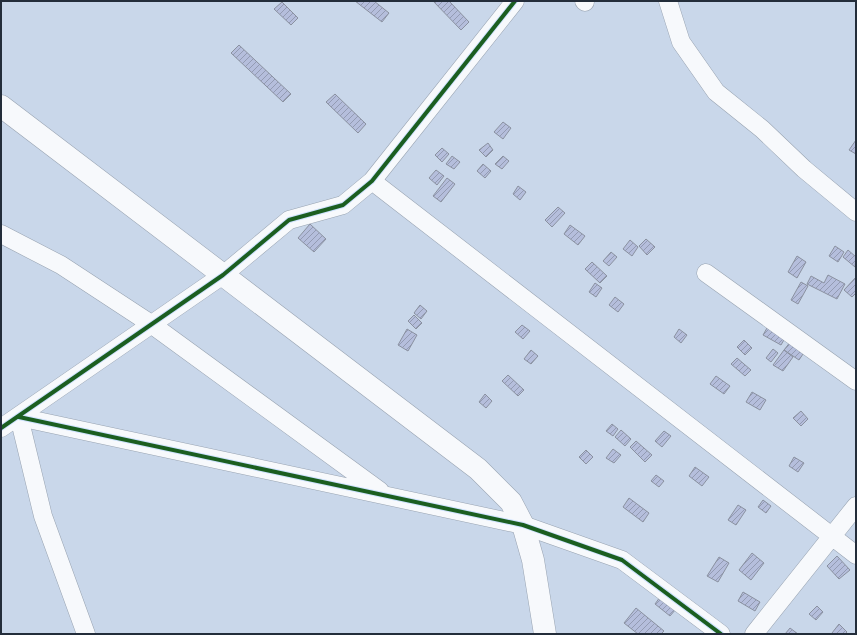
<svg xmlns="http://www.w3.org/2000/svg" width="857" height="635" font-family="'PT Sans',sans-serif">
  <defs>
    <pattern id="building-hatch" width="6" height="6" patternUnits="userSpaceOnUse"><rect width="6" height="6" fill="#b5bedc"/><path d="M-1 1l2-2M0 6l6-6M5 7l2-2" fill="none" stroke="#939bb3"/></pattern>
  </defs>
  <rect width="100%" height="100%" fill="#c9d7ea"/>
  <path fill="url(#building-hatch)" stroke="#8a91a0" d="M355,1H374L389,13L382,22Z
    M433,1H449L469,22L461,30Z
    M282,2L298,18L291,25L274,9Z
    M239,45L291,94L283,102L231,53Z
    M335,94L366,124L358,133L326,102Z
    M503,122L511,128L503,139L494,132Z
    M856,140V154L849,150Z
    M488,143L493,150L486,157L479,150Z
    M442,148L449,154L442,162L435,155Z
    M452,156L460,162L454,169L446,164Z
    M503,156L509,161L502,169L495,164Z
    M483,164L491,171L485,178L477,171Z
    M436,170L444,176L437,185L429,178Z
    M447,178L455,184L441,202L433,196Z
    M518,186L526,192L520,200L513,194Z
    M558,207L565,213L552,227L545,220Z
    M310,224L326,239L314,252L298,238Z
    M570,225L585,236L578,245L564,234Z
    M646,239L655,247L647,255L639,246Z
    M630,240L638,247L632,256L623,249Z
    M835,246L844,252L838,262L829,256Z
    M848,250L856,257L855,267L843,257Z
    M611,252L617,257L609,266L603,261Z
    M797,256L806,262L797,278L788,272Z
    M592,262L607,276L600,283L585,269Z
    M828,275L845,284L837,299L807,284L811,276L824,283Z
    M856,277V293L852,297L844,290Z
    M801,282L808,286L798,304L791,300Z
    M595,283L602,288L596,297L589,292Z
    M615,297L624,304L618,312L609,305Z
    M420,305L427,311L421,319L414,313Z
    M414,315L422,323L416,329L408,321Z
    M522,325L530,331L523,339L515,332Z
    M767,328L785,338L781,345L763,335Z
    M407,329L417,335L408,351L398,345Z
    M679,329L687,335L681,343L674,337Z
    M744,340L752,348L745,355L737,347Z
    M791,341L805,351L799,360L784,350Z
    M773,349L778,353L771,362L766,358Z
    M531,350L538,356L531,364L524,359Z
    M784,350L793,357L783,371L773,365Z
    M737,358L751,370L745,376L731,364Z
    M508,375L524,390L518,396L502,381Z
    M716,376L730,386L724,394L710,384Z
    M752,392L766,400L760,410L746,402Z
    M485,394L492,401L486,408L479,402Z
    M801,411L808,419L801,426L793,418Z
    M612,424L618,429L613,436L606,431Z
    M621,430L631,439L625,446L615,437Z
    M664,431L671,436L662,447L655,441Z
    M636,441L652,455L645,462L630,447Z
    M613,449L621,455L614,463L606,458Z
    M586,450L593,457L586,464L579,457Z
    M794,457L804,463L798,472L789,466Z
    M695,467L709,477L702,486L689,476Z
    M656,475L664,481L659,487L651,481Z
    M629,498L649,513L643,522L623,507Z
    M763,500L771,506L766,513L758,507Z
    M738,505L746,510L736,525L728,520Z
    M752,553L764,563L751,580L739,570Z
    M837,556L850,570L839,579L827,566Z
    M719,557L729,563L718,582L707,576Z
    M743,592L760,602L755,611L738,601Z
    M660,597L676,609L670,616L655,604Z
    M817,606L823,612L816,620L809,614Z
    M636,608L664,631L661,634H638L624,623Z
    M839,624L847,632L845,634H833L832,633Z
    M790,628L798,634H785Z"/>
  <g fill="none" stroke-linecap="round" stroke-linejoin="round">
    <defs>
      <path id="minor" d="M584,1L585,2
        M668,1L681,42L716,92L762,129L804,169L856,212
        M372,181L856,555
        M1,234L61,265L151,324L380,491
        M706,273L856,381
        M19,417L523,525L622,560L721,634
        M19,417L43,516L86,634
        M1,428L223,275L289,220L343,205L372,181L515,1
        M754,634L856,506"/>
      <path id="major" d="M1,106L478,469L511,502L523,525L533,560L545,634"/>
    </defs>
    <use href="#minor" stroke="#98a3b1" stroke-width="19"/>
    <use href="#major" stroke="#98a3b1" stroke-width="23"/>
    <use href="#minor" stroke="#f7f9fc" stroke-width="18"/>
    <use href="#major" stroke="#f7f9fc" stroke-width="22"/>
    <defs>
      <path id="cycleway" d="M19,417L523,525L622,560L721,634
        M1,428L223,275L289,220L343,205L372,181L515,1"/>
    </defs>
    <use href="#cycleway" stroke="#cde1fe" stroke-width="6"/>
    <use href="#cycleway" stroke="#1b5e20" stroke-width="4"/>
  </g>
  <rect width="857" height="635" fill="none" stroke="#232d3a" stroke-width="4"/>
</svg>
